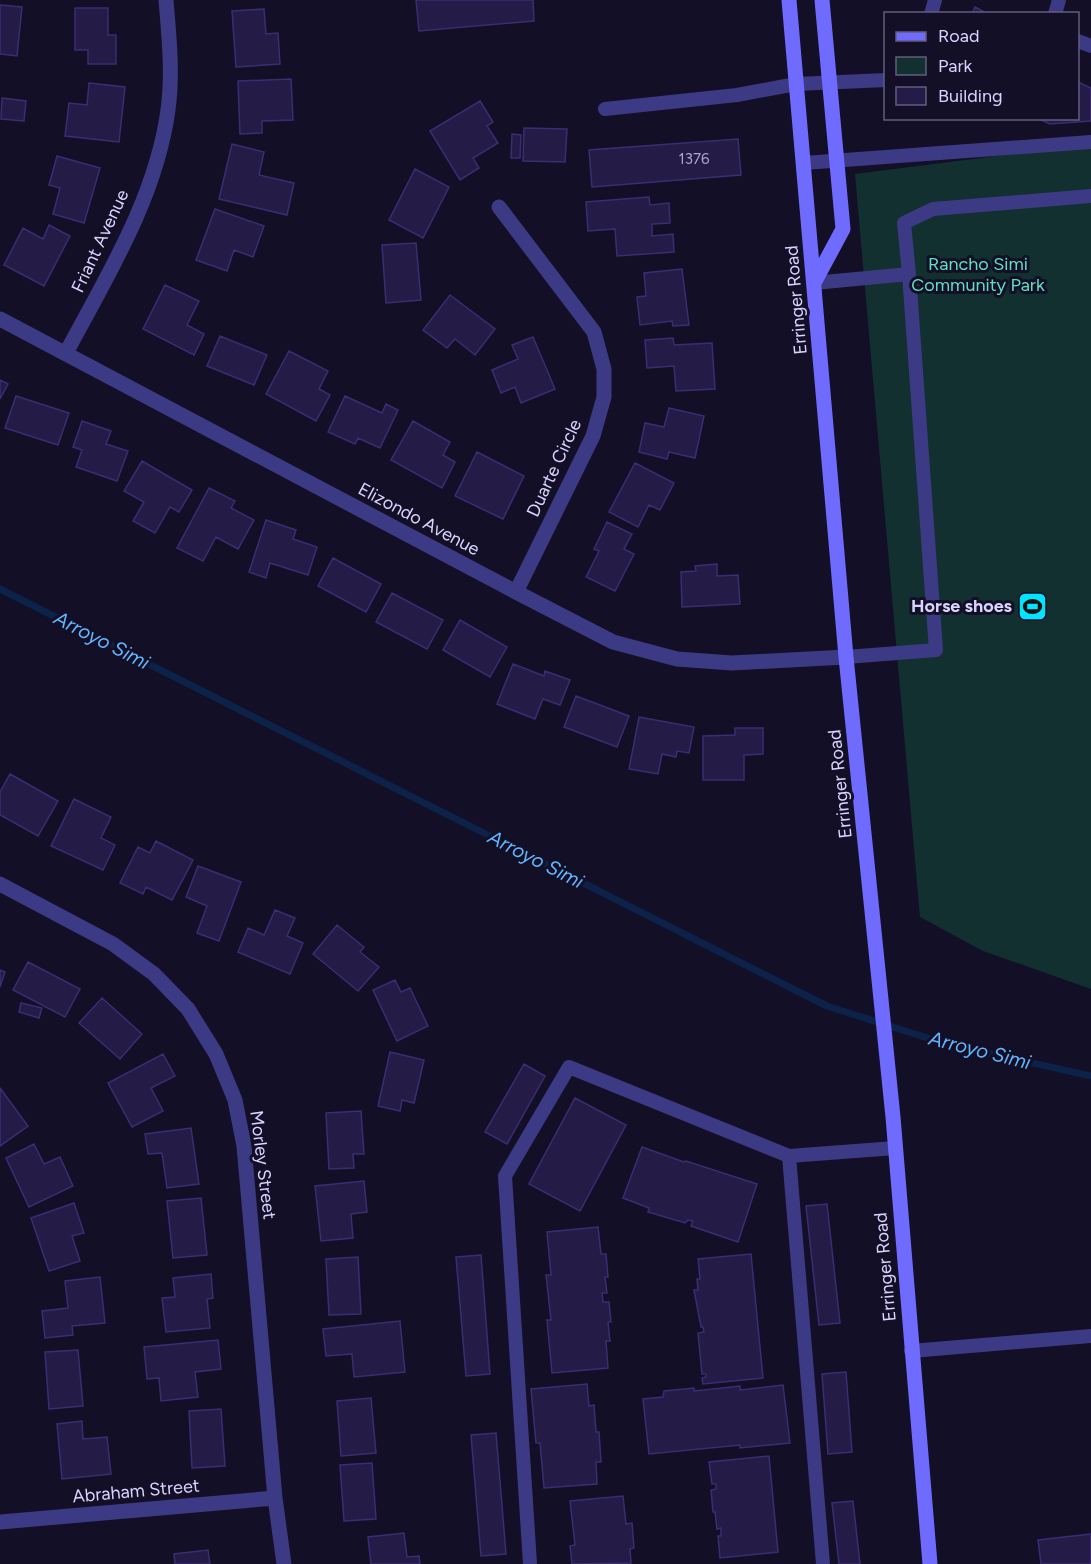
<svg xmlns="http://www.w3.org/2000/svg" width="1091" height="1564" font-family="Figtree,sans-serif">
  <rect width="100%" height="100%" fill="#130f26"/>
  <path fill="#12302f" d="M1091,144V989L983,951L920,917L855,174Z"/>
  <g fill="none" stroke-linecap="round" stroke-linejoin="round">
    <path stroke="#0c2248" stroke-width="7" d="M0,589L827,1006L943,1043L1091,1076"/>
  </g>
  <path fill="#241b47" stroke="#3b2d73" stroke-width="1.5" d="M416,0H533L534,21L419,31Z
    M0,5L22,7L17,56L0,54Z
    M975,7L988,14H972Z
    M75,8H108V35H116V64H88V50H75Z
    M264,9L266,34L278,33L280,64L236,67L232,11Z
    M291,79L293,120L262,121V133L240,134L238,81Z
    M1078,82L1091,88V121L1050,124L1037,118H1078Z
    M89,83L125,87L119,142L65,136L69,103L87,105Z
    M2,98L26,101L24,121L1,119Z
    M480,101L493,122L487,126L498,143L473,158L479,168L460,180L430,131Z
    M524,128L567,129L565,162L523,161Z
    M512,134L521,135L520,158H511Z
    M738,139L741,175L592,187L589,150Z
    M232,144L264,152L259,175L294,183L287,215L219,199Z
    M57,156L100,168L84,223L53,214L60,188L49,185Z
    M415,169L449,187L423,238L389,220Z
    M649,197L650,205L669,203L670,223L652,224V236L673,234L674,252L617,256L615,229L588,231L586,202Z
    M215,209L264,226L253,257L234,250L227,271L196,260Z
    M49,225L70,236L44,286L4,265L23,228L43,239Z
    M416,243L421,300L386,303L382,245Z
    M682,269L689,325L673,326L672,321L640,325L637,297L646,296L644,273Z
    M165,285L199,301L187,325L204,334L194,355L143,329Z
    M450,295L495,329L475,355L455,339L447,348L423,330Z
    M220,336L267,355L254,385L207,366Z
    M533,337L555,389L521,403L515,387L501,393L492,370L518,359L512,345Z
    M673,338L674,345L712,343L715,389L676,391L674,366L647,368L645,340Z
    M289,351L328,371L319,389L330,395L316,421L266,394Z
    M0,380L8,384L0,399Z
    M16,396L69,413L58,445L5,428Z
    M345,396L382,413L386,404L398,410L380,448L358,438L355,444L328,432Z
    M669,408L704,416L695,458L669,452L667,459L639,452L645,423L664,427Z
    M82,421L111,431L106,444L128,451L117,481L76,467L82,450L73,447Z
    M413,421L450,442L443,455L455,462L442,488L391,460Z
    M477,452L524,476L503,519L455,496Z
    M142,461L192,490L179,512L170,507L155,533L133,521L144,502L124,491Z
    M635,463L674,483L660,510L649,505L638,527L609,512Z
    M209,488L235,501L231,508L254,520L238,549L216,537L203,561L177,548Z
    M266,520L296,530L293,539L317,547L308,575L270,563L266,578L249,572Z
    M607,522L632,534L624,549L634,554L615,591L586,577L599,551L594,549Z
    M333,558L381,584L366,612L318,586Z
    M717,564V576L738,575L740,604L682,607L681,572L696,571L695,566Z
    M392,593L443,620L427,649L376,622Z
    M460,620L507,647L490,677L443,650Z
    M513,664L544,676L545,671L570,680L560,705L543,699L535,719L497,704Z
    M576,696L629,716L617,747L564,727Z
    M639,717L694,727L689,753L677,751L676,757L662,754L658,774L629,769Z
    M735,728H763V754L744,755V780H703V736L735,735Z
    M10,774L58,801L38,836L0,815V792Z
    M74,799L111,817L101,838L115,845L103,870L51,846Z
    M156,841L193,860L172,900L146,887L143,894L120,883L138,847L150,853Z
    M198,866L241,882L219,941L197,933L207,906L186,897Z
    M275,910L295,918L287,936L303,943L290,974L238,952L248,928L264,935Z
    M337,925L364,947L360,952L379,967L358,991L313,954Z
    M28,962L80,989L65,1017L13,990Z
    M0,970L5,972L0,987Z
    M395,980L401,992L410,988L428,1026L397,1041L373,990Z
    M102,998L142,1034L120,1059L79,1023Z
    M21,1003L42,1008L39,1018L19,1012Z
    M390,1052L424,1060L414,1103L402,1100L400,1111L378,1106Z
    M163,1054L175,1076L151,1088L163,1111L132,1127L108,1083Z
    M524,1064L545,1076L507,1144L485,1132Z
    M0,1088L28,1126L0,1146Z
    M575,1098L626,1125L580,1211L529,1184Z
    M361,1111L364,1154H353L354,1168L329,1169L326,1113Z
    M191,1128L199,1184L167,1188L162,1153L148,1154L145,1134Z
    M34,1144L44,1164L60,1157L73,1186L29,1207L6,1158Z
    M642,1147L684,1162L686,1161L757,1184L738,1242L691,1226L693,1221L688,1220L685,1223L648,1212L649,1208L623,1198Z
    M364,1181L367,1212L351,1214L353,1238L321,1241L315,1186Z
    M201,1198L207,1255L173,1258L167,1201Z
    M74,1203L84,1233L72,1236L80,1261L49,1271L31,1218Z
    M827,1204L840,1323L819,1325L806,1206Z
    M598,1227L601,1254H606L608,1277H605L607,1293H602L603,1302H609L611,1322H608L610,1341H606L608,1368L552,1373L547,1320H551L546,1275H551L547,1232Z
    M751,1254L763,1378L703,1384L702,1378L706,1377V1374H702L698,1333L704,1332L703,1327H701L694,1290H698L697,1279H700L698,1259Z
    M481,1255L490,1374L466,1376L456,1257Z
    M358,1257L361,1314L329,1315L326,1259Z
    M211,1274L213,1298L207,1299L210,1328L166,1332L162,1298L175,1297L173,1278Z
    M100,1277L105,1323L72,1326L73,1335L45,1338L42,1311L68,1308L65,1281Z
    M400,1321L405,1372L354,1377L352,1354L326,1356L323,1329Z
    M218,1340L221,1369L195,1372L198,1397L161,1401L159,1378L147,1379L144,1347Z
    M78,1350L83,1406L49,1409L45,1352Z
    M846,1372L852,1452L828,1454L822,1374Z
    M587,1384L589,1406L594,1405L596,1432H599L601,1462H596L597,1484L544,1488L540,1443H536L531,1389Z
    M783,1385L790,1443L740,1448V1445L649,1454L643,1399L663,1397L664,1391L694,1388V1391L740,1386V1390Z
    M371,1398L376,1453L341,1456L337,1401Z
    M221,1409L225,1466L192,1468L189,1411Z
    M82,1421L83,1439L107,1437L111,1474L62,1479L57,1424Z
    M496,1433L506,1554L481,1556L471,1435Z
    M769,1456L778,1552L720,1558L718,1536H721V1528L717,1529L715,1512H713L711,1490L716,1489V1484H712L709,1462Z
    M372,1463L376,1519L344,1521L340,1465Z
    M623,1496L626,1524L632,1523L634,1548L630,1549L631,1563L572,1564L570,1546L575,1545L570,1501Z
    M853,1501L860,1564H839L832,1503Z
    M404,1533L407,1557L419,1556L420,1564H371L368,1537Z
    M1091,1534V1564H1041L1038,1540Z
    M208,1550L210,1564H175L174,1554Z"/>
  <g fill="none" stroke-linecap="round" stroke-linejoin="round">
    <path stroke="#3d3a85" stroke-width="14" d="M931,14L935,0
      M1055,14L1059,0
      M1078,41L1091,46
      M605,109L737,95L796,84L886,80
      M804,163L1091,142
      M814,283L909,274L904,223L933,209L1091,196
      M846,657L936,650L909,274
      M789,1156L823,1564
      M911,1351L1091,1336
      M530,1564L505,1176L569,1067L789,1156L895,1148"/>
    <path stroke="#3d3a85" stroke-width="15" d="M499,207L594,332L604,369V397L593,436L516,592
      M0,319L516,592L613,642L677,659L732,663L846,657
      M66,353C107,276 156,198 168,110C173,73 169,37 166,0
      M0,884L113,944L154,974L188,1009L216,1054L235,1100L244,1146L275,1498L284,1564
      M0,1522L275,1498"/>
    <path stroke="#6f6bff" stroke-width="15" d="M789,0L846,657L893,1117L930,1564
      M814,283L843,229L822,0"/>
  </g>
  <defs>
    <symbol id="stadium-square" viewBox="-11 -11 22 22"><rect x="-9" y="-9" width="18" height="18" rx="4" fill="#00e5ff" stroke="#130f26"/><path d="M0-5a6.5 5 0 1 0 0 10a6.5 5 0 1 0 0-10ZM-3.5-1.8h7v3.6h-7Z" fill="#111"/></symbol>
  </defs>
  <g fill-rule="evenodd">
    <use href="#stadium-square" x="1016" y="590" width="33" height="33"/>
  </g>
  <g text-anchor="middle" stroke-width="6" stroke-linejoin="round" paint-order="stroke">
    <g font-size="15" fill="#aca6d1">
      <text x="694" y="164">1376</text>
    </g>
    <g font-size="18" fill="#d9d4ff" stroke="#130f26">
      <text transform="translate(100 241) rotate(-65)" y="6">Friant Avenue</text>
      <text transform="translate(796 300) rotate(-95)" y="6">Erringer Road</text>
      <text transform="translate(554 468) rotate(-65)" y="6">Duarte Circle</text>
      <text transform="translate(419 519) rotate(28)" y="6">Elizondo Avenue</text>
      <text transform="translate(840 784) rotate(-96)" y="6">Erringer Road</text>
      <text transform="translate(263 1165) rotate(83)" y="6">Morley Street</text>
      <text transform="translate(885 1267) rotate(-95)" y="6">Erringer Road</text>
      <text transform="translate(136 1491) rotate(-5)" y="6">Abraham Street</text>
    </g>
    <g font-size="18" fill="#5fe0c0" stroke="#130f26">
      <text x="978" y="270">Rancho Simi<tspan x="978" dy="21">Community Park</tspan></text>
    </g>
    <g font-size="18" font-weight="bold" fill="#d9d4ff" stroke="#130f26" text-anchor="end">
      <text x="1012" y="612">Horse shoes</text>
    </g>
    <g font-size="20" font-style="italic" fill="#62b6ff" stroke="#130f26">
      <text transform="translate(102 640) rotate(27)" y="7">Arroyo Simi</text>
      <text transform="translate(536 859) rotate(27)" y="7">Arroyo Simi</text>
      <text transform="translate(980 1050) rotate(14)" y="7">Arroyo Simi</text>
    </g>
  </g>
  <rect x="884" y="12" width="195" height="108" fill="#130f26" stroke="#625e7d" stroke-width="1.5"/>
  <rect x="896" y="32" width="30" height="9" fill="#6f6bff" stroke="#625e7d" stroke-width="1.5"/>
  <text x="938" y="42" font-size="18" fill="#d9d4ff">Road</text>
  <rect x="896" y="57" width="30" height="18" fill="#12302f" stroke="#625e7d" stroke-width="1.5"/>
  <text x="938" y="72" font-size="18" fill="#d9d4ff">Park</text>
  <rect x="896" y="87" width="30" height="18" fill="#241b47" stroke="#625e7d" stroke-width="1.5"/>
  <text x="938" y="102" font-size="18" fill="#d9d4ff">Building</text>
</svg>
